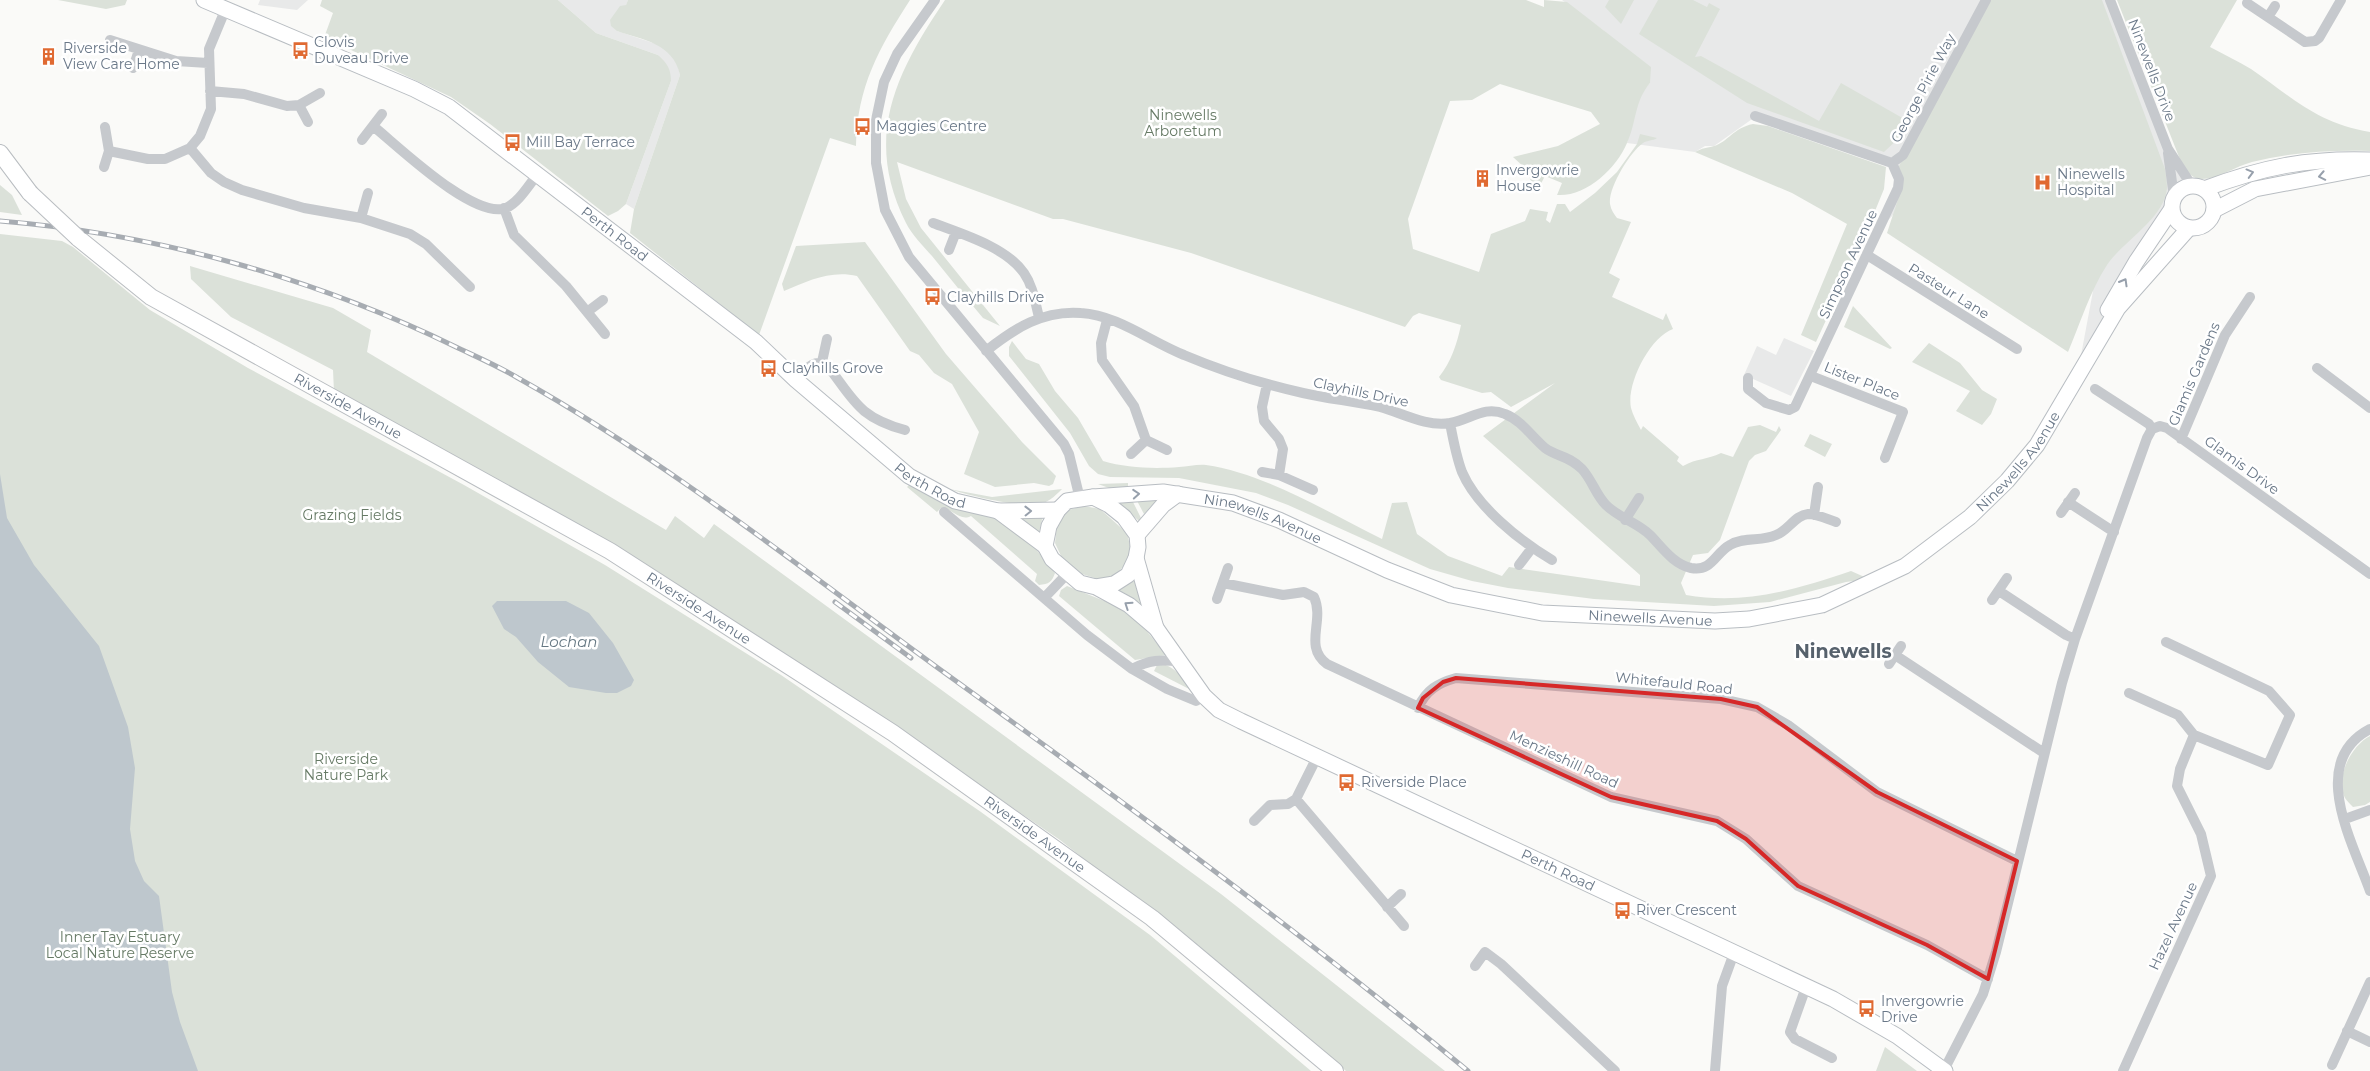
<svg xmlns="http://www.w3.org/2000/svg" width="2370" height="1071" font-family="Montserrat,sans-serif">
  <rect width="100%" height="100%" fill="#fafaf8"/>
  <path fill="#e8e9e9" d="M260,0H308L297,10L258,5Z
    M558,0H628L617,31L662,46L671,53L678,66L680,75L634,209L626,204L671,81L658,55L596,33Z
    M1562,0H2111L2188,185L2174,197L2079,366L2093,291L1893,215L1879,230L1898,188L1892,163L1755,117L1714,146H1705L1695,152L1627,143L1640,94L1650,83L1603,30Z
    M1784,338L1814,351L1791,396L1744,375L1757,346L1776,355Z"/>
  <path fill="#dbe1d9" d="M58,0H127L125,5L106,9Z
    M322,0H558L596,33L658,55C667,63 671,69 671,81L626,204L618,211L608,216L490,124L451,97L334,42L325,35L333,13L320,6Z
    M628,0H910C879,48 857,87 856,146L830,138L759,335L630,233L634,209L680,75C673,43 643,40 617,31L611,26L610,20L620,6L626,5Z
    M945,0H1526L1544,7V0L1567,2L1651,67L1650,83C1634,102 1637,121 1627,143C1616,169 1586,197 1557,195L1562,183L1545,176L1536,193L1526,169L1513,157L1558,146L1600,124L1591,112L1500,84L1472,100L1450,101L1408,219L1413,249L1479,272L1491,234L1525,221L1530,209L1548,212L1546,220L1550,223L1557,204H1565L1570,212L1595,193L1617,172L1637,144L1640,134L1657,138C1653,141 1647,140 1643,143C1630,152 1608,188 1610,204C1611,210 1614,214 1617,218L1631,222L1609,273L1620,279L1612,297L1663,320L1666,313L1673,329C1650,337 1626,384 1631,408C1633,415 1637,423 1641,430L1643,426L1679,457L1677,461L1683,466C1697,458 1707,460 1721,453L1733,457L1748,427L1760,425L1776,432L1779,426L1781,430L1766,451L1755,455L1749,461L1720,540L1708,553L1693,555L1681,583L1686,595C1746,605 1794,590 1851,571L1869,579L1846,582L1770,602L1714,606L1594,599L1508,588L1472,581L1430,569L1288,505L1256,493L1179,478L1110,477L1098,474L1089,466L1070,433L1009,356V347L1012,341L1026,359L1039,364L1055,391L1078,418L1103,461C1126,468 1155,469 1179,467C1188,467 1197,464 1206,465C1264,473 1329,513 1382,539L1392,503L1407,502L1417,534L1448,556L1502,576L1509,567L1640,586V575L1483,436L1555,383L1511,407L1491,392L1482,393L1441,380L1439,377C1451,362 1457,344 1461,325L1419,313L1413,316L1405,327L1191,253L1063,219H1053L897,162L906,199L921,228L1000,326L983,318C966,298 949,277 932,256C923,246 912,235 906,223C863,137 896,73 945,0Z
    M1609,0H1634L1621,24L1605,7Z
    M1658,0H1693L1707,7L1709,3L1720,9L1695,57L1701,56L1819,121L1841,83L1906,120L1901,136L1884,152L1747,103L1639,34Z
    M1988,0H2102L2165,169C2166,175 2167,182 2167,188C2165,218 2122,242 2107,265C2090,291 2080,324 2068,352L1887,233L1903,184L1898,168Z
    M2117,0H2237L2210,47C2223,54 2238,61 2251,69C2293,98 2317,123 2370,132V151C2330,150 2292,152 2252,162C2236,166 2218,179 2202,179C2193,179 2188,173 2183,167Z
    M1753,124L1768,126L1886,167L1884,189L1866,233L1816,342L1801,335L1847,224L1792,193L1695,152C1702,148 1707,148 1714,146C1728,142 1733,128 1753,124Z
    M0,185L12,195L22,215L0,212Z
    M0,234L62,241L73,247L150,310L248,368L464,485L605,565L781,675L981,812L1150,935L1311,1071H0Z
    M865,242L946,354L1022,442L1056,476L1053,484L1049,486L1034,483L995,487L964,474L979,432L952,384L934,373L919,355L910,351L857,276C830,270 808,281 784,291L782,284L796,246Z
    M190,266L333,308L371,330L367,352L666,530L675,516L704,538L714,524L1221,894L1445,1071H1346L1294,1025L1060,840L862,705L334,392L333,370L231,317L191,279Z
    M1853,306L1892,348L1890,349L1844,327Z
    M1929,343L1960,363L1982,390L1997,399L1991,414L1982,425L1956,411L1970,391L1912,362Z
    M1810,434L1832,444L1825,457L1804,446Z
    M1128,483V487L1109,488L1098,484Z
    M909,485L950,506L992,516L1011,528L1032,544L1055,573C1052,582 1049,584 1039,585L1035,581L1037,574L971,516C960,522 952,508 941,508L937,512L907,487Z
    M949,489L992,497L1062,489C1055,496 1047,504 1036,505C1013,506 971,496 949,489Z
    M1135,497H1167L1154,503L1144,514Z
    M1131,498L1141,518L1139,521L1114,499Z
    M1084,506L1100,509L1127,533L1131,550L1125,565L1114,576L1098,579L1082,574L1062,558L1055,543L1057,525L1068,510Z
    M1011,515L1043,516L1038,536Z
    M1137,577L1144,610L1118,591Z
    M1067,586L1117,606L1142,625L1166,655L1135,660L1059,596L1061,590Z
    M1158,663C1176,666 1182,678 1193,691L1154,671Z
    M2370,736V802L2365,805L2353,807C2350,804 2347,801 2345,798C2334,778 2352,745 2370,736Z
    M1885,1047L1917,1071H1876Z"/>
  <path fill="#bec7cd" d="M0,474L7,518L34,565L99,646L128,727L135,768L130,829L135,861L144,881L159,896L172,992L180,1022L198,1071H0Z
    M497,601H566L589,613L613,643L634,680L631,686L617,693H606L569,687L538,662L516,637L504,629L492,606Z"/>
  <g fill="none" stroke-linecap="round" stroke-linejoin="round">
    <defs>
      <g id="secondary">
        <path id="s1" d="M204,0L414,89L449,107L756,342L796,380L909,476L955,501L998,511L1058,510"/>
        <circle cx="2193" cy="207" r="21"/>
        <path d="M2204,189C2263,167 2307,158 2370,160"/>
        <path d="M2214,210L2255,189L2370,167"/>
        <path d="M2108,310L2136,262L2171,210"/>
        <path id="s2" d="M1093,497L1163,492L1233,503L1279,520L1387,570L1451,595L1542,613L1715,621L1749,619L1822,605L1905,566L1970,517L2007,481L2037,445L2118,308L2189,228"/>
        <path d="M998,511L1045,546"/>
        <path d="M1137,535L1163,505L1178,494"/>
        <path d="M1136,558L1156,628"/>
        <path id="s3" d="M1096,587L1114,584L1128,575L1136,558L1138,547L1137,535L1124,517L1109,505L1093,497L1067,501L1058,510L1049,526L1045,546L1052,559L1080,583L1096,587L1129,605L1156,628L1204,696L1219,710L1241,721L1833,999L1897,1036L1945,1071"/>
      </g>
      <g id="primary">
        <path d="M0,153L30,193"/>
        <path id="s4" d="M78,238L151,297L610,551L893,733L1152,918L1335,1071"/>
      </g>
    </defs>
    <use href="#secondary" stroke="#b8bdc2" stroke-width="17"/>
    <use href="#primary" stroke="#b9bdc1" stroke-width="18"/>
    <path stroke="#c6c9cd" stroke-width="10" d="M935,0L897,54L884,82L876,120V163L885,210L909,257L1064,444L1069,454L1080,499
      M2110,0L2168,149L2192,186
      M2247,3L2305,42L2315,41L2319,38L2341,0
      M2268,17L2275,6
      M110,40L176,61L208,63
      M133,68L139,50
      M210,91L244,94L287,106L299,105L320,93
      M299,105L308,122
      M1755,116L1892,163L1903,155L1986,0
      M373,126C398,146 474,220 506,208C519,202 528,186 537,175
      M362,140L382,114
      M190,148L211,173L224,182L242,190L304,208L361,218L410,234L426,244L470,287
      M109,151L148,159H165L190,148L200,136L211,109L209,49L226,8
      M2168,153L2174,197
      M104,167L109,151L105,127
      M504,208L514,235L566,286L605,334
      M361,218L368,193
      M933,223C962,234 1006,247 1024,273C1033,286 1035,302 1039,317
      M949,250L956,232
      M1867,255L2017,349
      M587,312L603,300
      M1107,320L1101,343L1102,360L1134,406L1146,440
      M986,351C1015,328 1043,310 1081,313C1117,315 1151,342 1184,355C1222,371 1263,384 1303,393C1328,399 1354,401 1380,407C1402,413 1426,427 1450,423C1470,420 1484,405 1505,414C1521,420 1532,437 1545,448C1557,457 1568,455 1582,469C1592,480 1596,495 1606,505C1619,518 1638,523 1650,535C1662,547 1673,564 1691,568C1712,572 1715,553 1730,545C1745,536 1761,542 1776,535C1788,531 1795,515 1808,514C1817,514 1827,519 1836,522
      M822,362L827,339
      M2317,368L2370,408
      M1811,376L1903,412L1885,458
      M1748,378V389L1766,403L1789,410L1795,407L1898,188L1899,179L1892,163
      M796,380C805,371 812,358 827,365C854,400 858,417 905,430
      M1267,384L1262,407L1264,421L1279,439L1283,449L1279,475
      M2095,389L2149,424L2152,429
      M1450,423C1453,439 1456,456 1462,472C1477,507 1520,541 1552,560
      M2152,429L2160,426L2167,428L2370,574
      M2181,439L2225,335L2250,297
      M1131,454L1146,440L1167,450
      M1262,472L1279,475L1313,490
      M2068,502L2114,532
      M944,512L1087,635L1132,669L1167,689L1196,701
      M2061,513L2075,493
      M1814,515L1818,487
      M1625,520L1639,498
      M1519,565L1532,548
      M1223,583L1283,595L1304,592L1314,597C1325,621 1303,646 1327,664L1611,797L1717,821L1746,839L1798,886L1927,945L1988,979
      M1999,591L2066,635L2075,639
      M1045,597L1067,574
      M1217,599L1228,568
      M1992,600L2007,578
      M1895,655L2044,753
      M1889,664L1901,646
      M1132,669C1149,660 1161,659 1180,662
      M2129,693L2178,715L2194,735
      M1418,708C1426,690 1438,683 1456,678L1721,699L1757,707L1788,725L1877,792L2017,861
      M2370,729C2307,762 2353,843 2370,891
      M1296,799L1317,757
      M2345,819L2370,810
      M1254,821L1270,805L1288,804L1296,799L1404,926
      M1387,907L1401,894
      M1475,966L1485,952L1501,964L1615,1071
      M1806,987L1790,1032L1795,1039L1832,1058
      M2347,1031L2370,1042
      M2332,1065L2370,982
      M1944,1070L1983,994L1996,952L2062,683L2075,639L2147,438L2152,429
      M1715,1071L1722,986L1734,953
      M2123,1071L2211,876L2201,834L2177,786L2180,769L2194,735L2268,765L2290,715L2269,691L2166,642"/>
    <use href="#secondary" stroke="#fff" stroke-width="15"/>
    <use href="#primary" stroke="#fff" stroke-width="16"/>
    <defs>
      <path id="rail" d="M0,221C158,234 314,278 456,347C477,357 498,366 518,378C666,461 801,568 938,668C1118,798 1297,929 1468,1071
        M835,602L911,658"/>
    </defs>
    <use href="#rail" stroke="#a7acb2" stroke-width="5"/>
    <use href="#rail" stroke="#fff" stroke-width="3" stroke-dasharray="9" stroke-linecap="butt"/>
    <defs>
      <path id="primary-bridge" d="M30,193L78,238"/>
    </defs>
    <use href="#primary-bridge" stroke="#b9bdc1" stroke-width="18" stroke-linecap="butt"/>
    <use href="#primary-bridge" stroke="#fff" stroke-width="16"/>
  </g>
  <defs><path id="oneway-chevron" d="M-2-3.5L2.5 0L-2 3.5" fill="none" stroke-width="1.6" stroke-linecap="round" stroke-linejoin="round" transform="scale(1.25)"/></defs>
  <g stroke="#97a0ac">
    <use href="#oneway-chevron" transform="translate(2250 173) rotate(-15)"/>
    <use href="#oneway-chevron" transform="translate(2322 176) rotate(169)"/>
    <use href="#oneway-chevron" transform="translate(2124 282) rotate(-60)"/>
    <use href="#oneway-chevron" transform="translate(1136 494) rotate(-4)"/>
    <use href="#oneway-chevron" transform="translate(1028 511) rotate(-1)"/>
    <use href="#oneway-chevron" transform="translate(1128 605) rotate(-146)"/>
  </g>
  <path fill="#d62828" fill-opacity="0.2" stroke="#d62828" stroke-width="4" stroke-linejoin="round" d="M1456,678L1721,699L1757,707L1877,792L2017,861L1988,979L1927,945L1798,886L1746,839L1717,821L1611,797L1418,708L1423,698L1443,682Z"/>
  <defs>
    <symbol id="bus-bare" viewBox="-9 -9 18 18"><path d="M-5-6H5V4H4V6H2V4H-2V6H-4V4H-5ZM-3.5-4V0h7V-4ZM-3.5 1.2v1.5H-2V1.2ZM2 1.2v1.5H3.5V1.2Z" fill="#e06a32" stroke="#fff" stroke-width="2.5" paint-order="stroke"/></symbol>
    <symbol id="building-bare" viewBox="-9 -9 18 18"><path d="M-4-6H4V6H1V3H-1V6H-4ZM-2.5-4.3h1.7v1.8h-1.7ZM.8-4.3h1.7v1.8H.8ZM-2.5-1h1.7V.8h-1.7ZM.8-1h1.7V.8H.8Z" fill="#e06a32" stroke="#fff" stroke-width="2.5" paint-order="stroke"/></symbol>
    <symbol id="hospital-bare" viewBox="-9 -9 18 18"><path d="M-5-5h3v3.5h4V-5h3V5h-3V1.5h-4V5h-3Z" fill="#e06a32" stroke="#fff" stroke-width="2.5" paint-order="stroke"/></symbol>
  </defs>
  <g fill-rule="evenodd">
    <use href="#bus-bare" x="288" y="38" width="25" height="25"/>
    <use href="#building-bare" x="36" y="44" width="25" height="25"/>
    <use href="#bus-bare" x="850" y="114" width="25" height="25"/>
    <use href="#bus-bare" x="500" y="130" width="25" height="25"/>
    <use href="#building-bare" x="1470" y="166" width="25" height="25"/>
    <use href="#hospital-bare" x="2030" y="170" width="25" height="25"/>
    <use href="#bus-bare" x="920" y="284" width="25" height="25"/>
    <use href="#bus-bare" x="756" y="356" width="25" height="25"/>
    <use href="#bus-bare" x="1334" y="770" width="25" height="25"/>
    <use href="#bus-bare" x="1610" y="898" width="25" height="25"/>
    <use href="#bus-bare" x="1854" y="996" width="25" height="25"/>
  </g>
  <g text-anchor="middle" stroke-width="5" stroke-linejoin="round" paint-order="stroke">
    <g font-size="14" fill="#6a7888" stroke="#fff" text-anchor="start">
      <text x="314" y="47">Clovis<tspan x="314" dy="16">Duveau Drive</tspan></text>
      <text x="63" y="53">Riverside<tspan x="63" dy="16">View Care Home</tspan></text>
      <text x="876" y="131">Maggies Centre</text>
      <text x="526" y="147">Mill Bay Terrace</text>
      <text x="1496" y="175">Invergowrie<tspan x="1496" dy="16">House</tspan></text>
      <text x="2057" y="179">Ninewells<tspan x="2057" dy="16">Hospital</tspan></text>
      <text x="947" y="302">Clayhills Drive</text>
      <text x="782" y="373">Clayhills Grove</text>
      <text x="1361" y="787">Riverside Place</text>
      <text x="1636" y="915">River Crescent</text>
      <text x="1881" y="1006">Invergowrie<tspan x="1881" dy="16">Drive</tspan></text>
    </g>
    <g font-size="14" fill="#6a7888" stroke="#fff">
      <text transform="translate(2152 70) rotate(69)" y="5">Ninewells Drive</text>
      <text transform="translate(1923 88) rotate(-62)" y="5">George Pirie Way</text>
      <text dy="5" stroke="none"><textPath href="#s1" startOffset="476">Perth Road</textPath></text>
      <text transform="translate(1848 264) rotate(-65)" y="5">Simpson Avenue</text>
      <text transform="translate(1949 291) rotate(32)" y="5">Pasteur Lane</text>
      <text transform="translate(2194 374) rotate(-67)" y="5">Glamis Gardens</text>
      <text transform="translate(1862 381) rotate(22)" y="5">Lister Place</text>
      <text transform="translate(1361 392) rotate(12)" y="5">Clayhills Drive</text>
      <text dy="5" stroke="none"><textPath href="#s4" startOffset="319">Riverside Avenue</textPath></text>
      <text dy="5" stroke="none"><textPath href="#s2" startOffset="999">Ninewells Avenue</textPath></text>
      <text transform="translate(2242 465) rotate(36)" y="5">Glamis Drive</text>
      <text dy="5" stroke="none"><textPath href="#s1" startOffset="881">Perth Road</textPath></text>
      <text dy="5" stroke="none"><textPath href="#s2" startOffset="174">Ninewells Avenue</textPath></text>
      <text dy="5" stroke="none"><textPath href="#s4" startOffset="724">Riverside Avenue</textPath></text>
      <text dy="5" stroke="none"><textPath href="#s2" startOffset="579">Ninewells Avenue</textPath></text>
      <text transform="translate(1674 683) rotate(6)" y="5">Whitefauld Road</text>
      <text transform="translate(1564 759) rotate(25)" y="5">Menzieshill Road</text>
      <text dy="5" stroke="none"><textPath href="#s4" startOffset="1129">Riverside Avenue</textPath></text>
      <text dy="5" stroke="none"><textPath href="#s3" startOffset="834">Perth Road</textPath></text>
      <text transform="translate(2173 926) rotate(-65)" y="5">Hazel Avenue</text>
    </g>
    <g font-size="14" fill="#667a65" stroke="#fff">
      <text x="1183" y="120">Ninewells<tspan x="1183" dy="16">Arboretum</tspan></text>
      <text x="352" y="520">Grazing Fields</text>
      <text x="346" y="764">Riverside<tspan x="346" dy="16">Nature Park</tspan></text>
      <text x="120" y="942">Inner Tay Estuary<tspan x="120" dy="16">Local Nature Reserve</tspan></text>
    </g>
    <g font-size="15" font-style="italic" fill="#667883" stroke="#fff">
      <text x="569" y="647">Lochan</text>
    </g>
    <g font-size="19" font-weight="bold" fill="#57626d" stroke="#fff">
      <text x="1843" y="658">Ninewells</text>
    </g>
  </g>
</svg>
